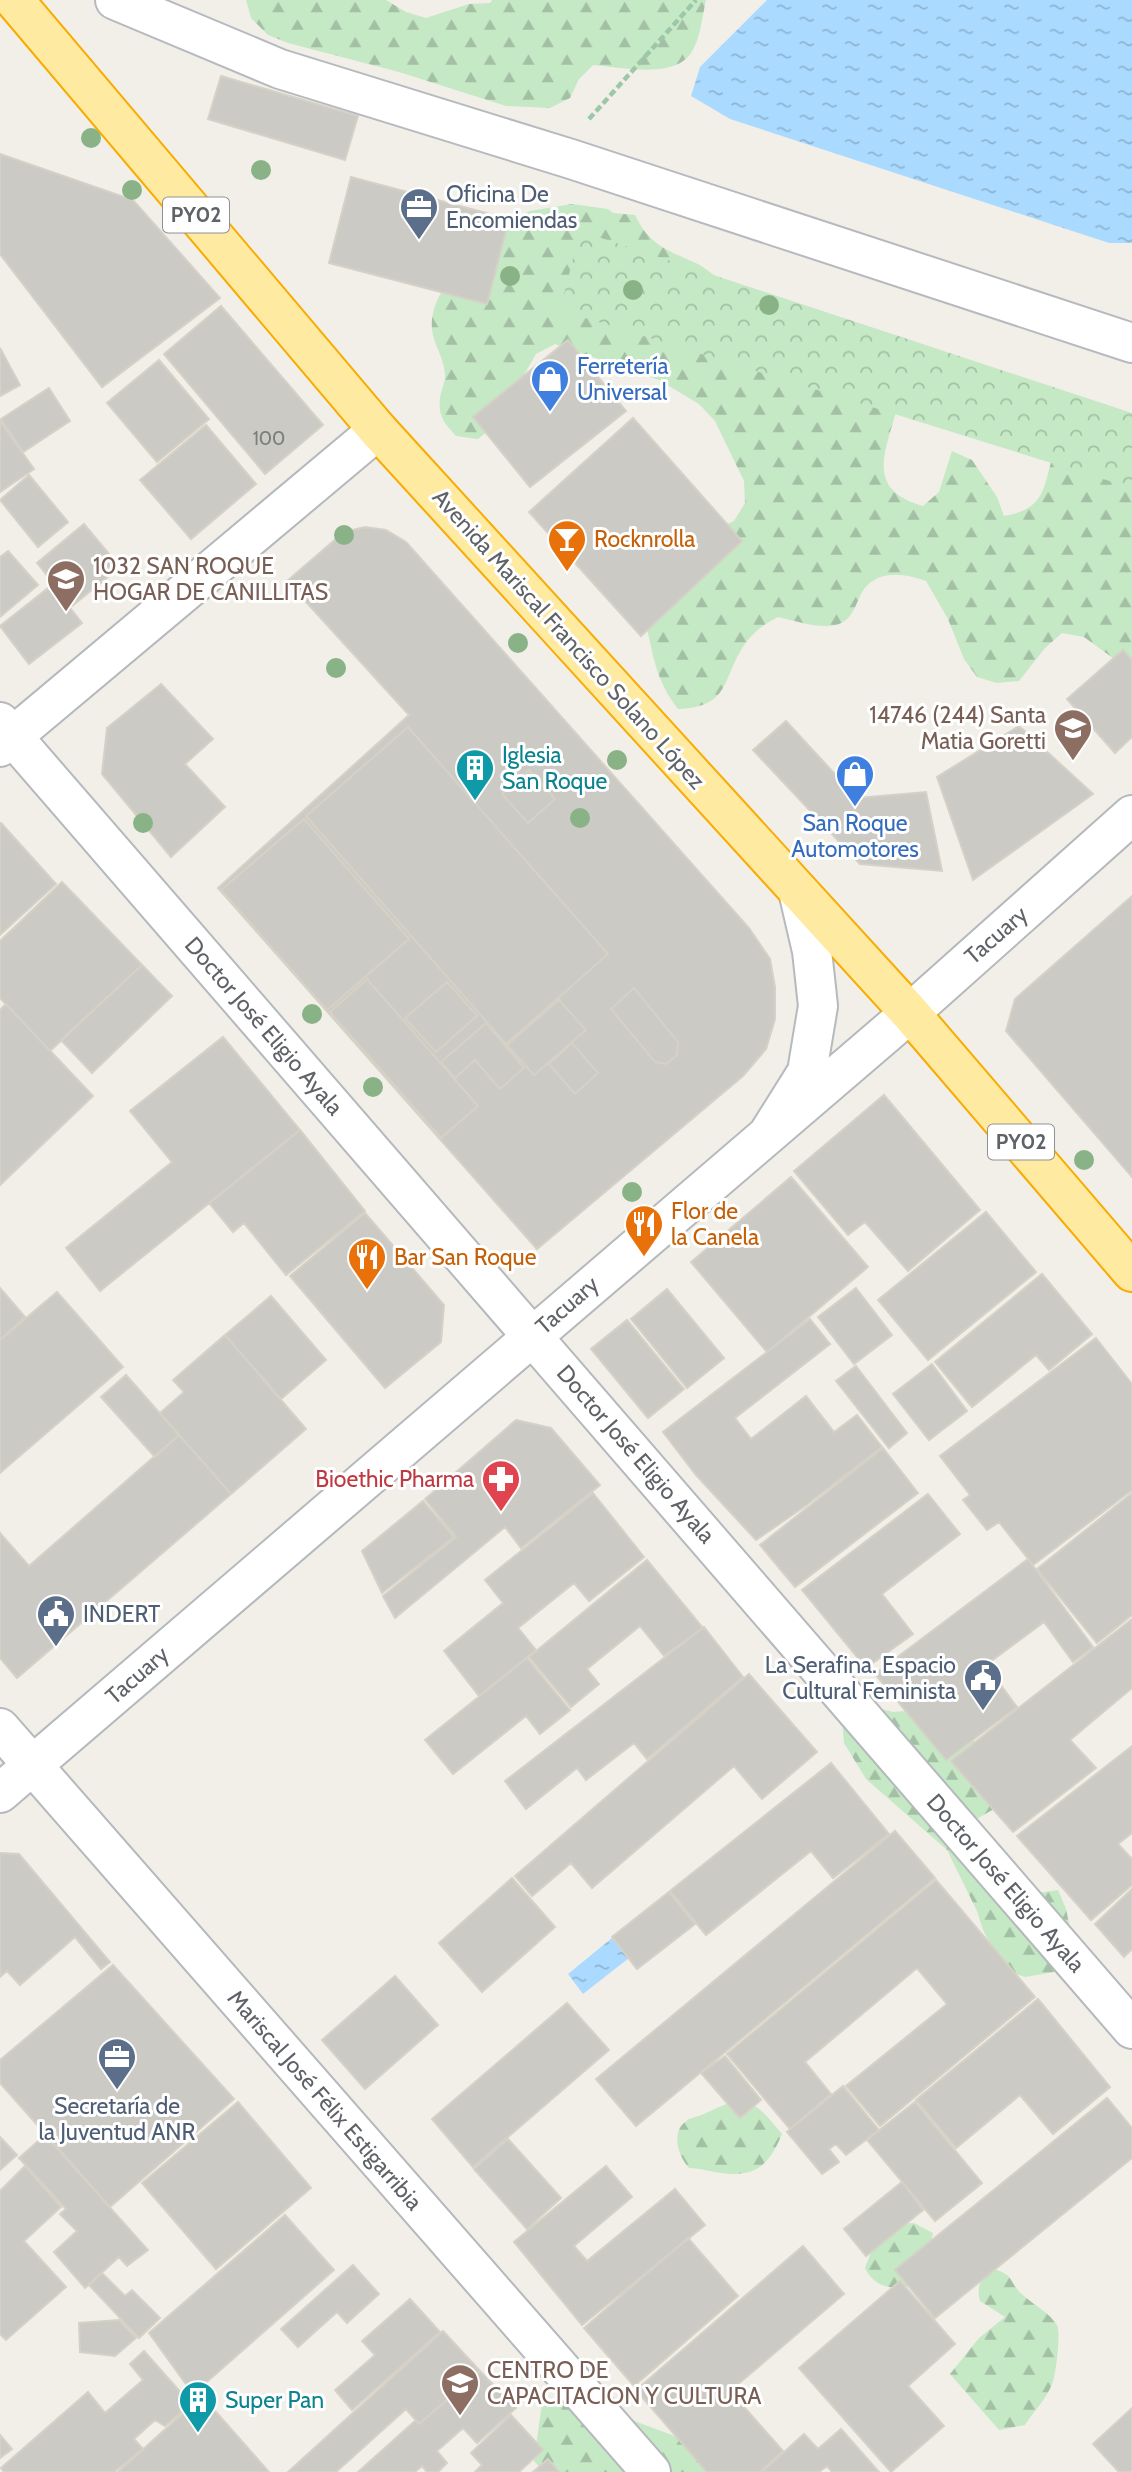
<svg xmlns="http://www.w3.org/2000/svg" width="1132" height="2472" font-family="Cabin,sans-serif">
  <defs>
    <pattern id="forest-firs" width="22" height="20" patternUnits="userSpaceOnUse" patternTransform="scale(1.75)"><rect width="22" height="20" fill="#c5e8c5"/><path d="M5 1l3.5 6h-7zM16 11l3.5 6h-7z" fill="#a3c0a4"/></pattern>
    <pattern id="park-crowns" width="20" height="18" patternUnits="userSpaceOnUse" patternTransform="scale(1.75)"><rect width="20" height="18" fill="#c5e8c5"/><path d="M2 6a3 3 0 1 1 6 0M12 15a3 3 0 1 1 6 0" fill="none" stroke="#a3c0a4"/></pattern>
    <pattern id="water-ripples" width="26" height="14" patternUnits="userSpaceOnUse" patternTransform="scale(1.75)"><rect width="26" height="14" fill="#aadaff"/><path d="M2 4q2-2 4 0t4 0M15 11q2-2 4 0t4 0" fill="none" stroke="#8eb4d2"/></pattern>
  </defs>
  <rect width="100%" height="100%" fill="#f1efe8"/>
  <path fill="url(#forest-firs)" d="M246,0H386L406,12L426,18L469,4L490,3L492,0H706C702,17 700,44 688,57C668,78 619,67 593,65L579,79L570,98L550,108L506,106L399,72L288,43L268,35L251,18Z
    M572,204L608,209L613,213L635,215C650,247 670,251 700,265L897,408C886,451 864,490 923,506L939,492L952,451L972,460L997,497L1004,516C1045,509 1043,489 1053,455L1132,428V668L1121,664L1084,637L1062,633L1045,648L1019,681L997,683L977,677L964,659L948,619L926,581C905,574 880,569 864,589C857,599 855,615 843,622C827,632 796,621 778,617C766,623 756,630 747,641C721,676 733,707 678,709C656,680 654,659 646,624L690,541L734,521L745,503L744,481L715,421L699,404L659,380L555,344L536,354L495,425L478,439L456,436C444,423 438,416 440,398C441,390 445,383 445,376C445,359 433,344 432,329C428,288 478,251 506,226L509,219L530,211Z
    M857,1703L893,1712L916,1710L972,1737L982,1755L994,1809L975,1820L1038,1893L1058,1890L1066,1909L1075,1951L1066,1970L1025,1977L1004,1970L983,1930L977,1911L947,1850L866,1779L844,1743L842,1719Z
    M737,2101C758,2101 769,2119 782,2134C770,2163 757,2178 722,2173C710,2172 701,2168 689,2168C677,2154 670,2130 689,2119C694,2117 700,2116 706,2113C717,2108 725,2104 737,2101Z
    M914,2223L933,2233C930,2251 919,2274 906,2288C888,2289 873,2285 865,2268L880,2229L890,2224Z
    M993,2269C1015,2274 1009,2284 1024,2296C1034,2305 1050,2313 1057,2325C1061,2333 1056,2375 1052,2384C1047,2398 1033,2412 1025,2425L999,2430L950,2374L979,2338L1005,2317L980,2301C976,2285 981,2279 993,2269Z
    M578,2400L672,2435L731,2462L737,2472H544L534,2461L542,2403Z"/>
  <path fill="url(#park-crowns)" d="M580,231L1132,413V488L560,310Z"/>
  <path fill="url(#water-ripples)" d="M767,0H1132V243H1109L730,119L691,96L700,67Z
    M612,1938L629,1958L583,1994L568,1974Z"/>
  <path fill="#cccac5" stroke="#d6d1c6" stroke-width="2" d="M221,76L358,116L345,160L208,119Z
    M0,154L133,200L220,298L102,387L0,254Z
    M351,177L509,219L487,304L329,263Z
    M221,306L323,425L265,474L164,354Z
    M568,340L626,411L530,487L473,417Z
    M0,348L20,385L0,396Z
    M159,360L209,419L157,462L107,403Z
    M49,388L70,421L23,452L1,419Z
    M633,418L742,541L641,636L529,512Z
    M0,421L34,469L0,492Z
    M206,425L256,484L191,539L140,480Z
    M29,475L68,522L38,547L0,500Z
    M84,524L120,567L72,606L37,563Z
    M365,527L386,530L406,542L749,928L770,959L775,987V1019L766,1049L743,1076L537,1249L218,888L409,715L287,581L344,532Z
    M8,551L38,585L0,617V557Z
    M52,585L82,623L29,664L0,626Z
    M1123,650L1132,660V737L1115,753L1067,699Z
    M161,684L213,739L185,764L225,807L171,857L102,774L107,728Z
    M786,721L857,798L926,792L942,871L860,864L753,750Z
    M1019,726L1093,794L973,880L937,777Z
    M408,727L608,954L506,1044L306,816Z
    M529,770L555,799L528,823L502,794Z
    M304,819L409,939L327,1010L221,890Z
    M1,823L56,884L0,935V823Z
    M62,882L142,965L50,1051L0,998V941Z
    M1132,896V1177L1006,1031L1015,999Z
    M142,965L172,996L92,1073L61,1040Z
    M367,979L478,1106L441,1138L330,1012Z
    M447,982L477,1016L436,1052L405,1018Z
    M634,988L678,1042L677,1055L666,1064L655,1062L611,1009Z
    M559,1000L586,1030L534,1075L507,1045Z
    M6,1004L93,1096L0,1185V1010Z
    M486,1023L524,1068L500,1089L475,1060L455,1078L441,1062Z
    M223,1037L300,1130L100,1291L66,1248L172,1162L130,1111Z
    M572,1043L598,1073L575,1094L549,1064Z
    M884,1095L980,1210L908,1271L865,1222L848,1235L794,1171Z
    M300,1130L365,1211L286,1275L244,1223L233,1232L209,1203Z
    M791,1177L868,1267L767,1352L691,1262Z
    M986,1212L1036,1272L928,1360L878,1300Z
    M365,1213L444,1305L441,1342L385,1388L290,1276Z
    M1042,1274L1092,1334L1049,1370L1036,1355L972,1407L935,1362Z
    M0,1288L25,1317L0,1340Z
    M856,1288L892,1335L854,1364L818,1317Z
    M667,1289L724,1358L687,1388L631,1319Z
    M57,1292L123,1367L0,1473V1340Z
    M271,1296L326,1360L281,1399L225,1335Z
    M810,1319L830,1344L735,1418L751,1439L806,1396L834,1432L857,1415L882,1447L804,1507L756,1540L696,1475L663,1432Z
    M627,1320L684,1389L648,1418L591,1349Z
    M225,1335L306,1429L231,1494L160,1413L184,1392L173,1380Z
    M1096,1338L1132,1384V1490L1033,1565L999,1522L987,1530L963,1500L970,1495L940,1456Z
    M932,1364L967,1411L929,1440L893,1394Z
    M856,1366L907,1433L889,1448L836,1381Z
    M126,1375L179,1435L155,1457L101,1397Z
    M516,1420L551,1428L600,1485L521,1548L505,1527L395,1618L383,1596L456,1537L425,1499Z
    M179,1435L231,1494L17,1678L0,1658V1533L29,1566Z
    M883,1448L918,1493L795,1587L760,1545Z
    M593,1493L644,1557L589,1601L574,1583L518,1628L536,1650L479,1696L444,1651L503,1603L485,1580Z
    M1132,1493V1615L1097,1643L1037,1569Z
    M928,1494L960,1534L882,1594L913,1634L866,1668L802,1590Z
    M423,1501L454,1537L382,1593L362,1551Z
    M1028,1559L1093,1647L1073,1662L1044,1622L986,1665L1017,1707L946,1760L875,1674Z
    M647,1560L703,1628L664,1656L640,1626L587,1669L599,1684L571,1707L529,1657Z
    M1132,1619V1688L1070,1740L1096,1768L1013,1832L951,1761Z
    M704,1627L743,1677L647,1759L634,1743L586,1780L577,1768L526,1809L505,1781Z
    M527,1658L570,1710L540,1734L526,1716L453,1774L425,1740Z
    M749,1674L817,1752L762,1799L734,1766L592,1888L571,1863L532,1896L515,1876Z
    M1132,1746V1833L1118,1844L1132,1859V1885L1091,1920L1017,1836Z
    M831,1763L889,1834L833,1878L811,1851L706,1935L670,1891Z
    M895,1831L935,1878L636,2126L596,2079Z
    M0,1853L19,1854L110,1962L101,1969L75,1937L20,1985L7,1971L0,1977Z
    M512,1878L555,1927L482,1992L439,1943Z
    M936,1880L1035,1997L880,2126L846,2086L947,2004L917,1968L805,2062L831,2094L790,2129L727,2054Z
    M1132,1889V1949L1124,1957L1095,1924Z
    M669,1892L695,1924L637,1969L612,1937Z
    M113,1965L234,2099L110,2207L0,2083V2060Z
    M395,1976L438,2025L365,2089L322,2040Z
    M1038,1999L1110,2087L1053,2134L1020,2095L956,2148L916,2100Z
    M567,2003L609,2050L473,2167L432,2119Z
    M725,2056L761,2100L740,2118L701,2073Z
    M843,2086L879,2130L846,2155L836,2144L829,2149L839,2162L822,2174L787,2132Z
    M1107,2098L1132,2128V2158L935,2318L895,2270Z
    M238,2102L311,2188L216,2269L142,2183Z
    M915,2102L982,2183L935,2221L867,2140Z
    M45,2135L148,2250L127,2266L119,2257L85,2288L54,2252L77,2231L60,2214L66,2209L19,2158Z
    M0,2137L17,2155L0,2170Z
    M508,2139L561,2198L527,2229L474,2169Z
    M25,2166L61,2207L24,2241L66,2287L6,2340L0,2334V2191Z
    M606,2166L632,2197L574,2246L587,2261L675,2189L705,2225L582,2325L514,2242Z
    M902,2182L923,2210L866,2256L844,2229Z
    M285,2215L334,2270L193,2394L149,2333Z
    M688,2238L738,2296L634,2386L584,2328Z
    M803,2246L844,2294L730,2391L783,2451L760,2472H707L636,2390Z
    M353,2265L379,2294L347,2323L337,2312L298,2347L281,2329Z
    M102,2273L125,2296L132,2290L160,2318L139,2338L89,2285Z
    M900,2281L955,2344L908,2386L944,2426L891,2472L799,2368Z
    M410,2299L440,2332L352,2410L335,2390L375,2355L362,2341Z
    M119,2320L136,2338L115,2356L80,2352L79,2323Z
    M443,2331L480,2371L419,2424L406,2409L336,2472H288Z
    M144,2351L191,2404L165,2426L155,2420L134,2439L143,2449L114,2472H4L1,2468L88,2392L105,2413L143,2380L130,2364Z
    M480,2371L516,2408L477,2443L463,2428L437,2451L447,2463L438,2472H427L422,2466L415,2472H358L416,2420L419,2424Z
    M202,2396L269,2472H118Z
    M1132,2408V2472H1119L1093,2444Z
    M511,2415L543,2450L519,2472H475L482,2465L471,2453Z
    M841,2429L879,2472H832L827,2466L819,2472H762L804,2434L818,2449Z
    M0,2435L12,2449L0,2458Z
    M548,2459L559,2472H533Z"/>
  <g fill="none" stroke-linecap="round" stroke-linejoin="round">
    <defs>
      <path id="minor" d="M0,722L1132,2029
        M0,747L378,430
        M0,1728L651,2472
        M0,1793L910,1013"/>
      <path id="tertiary" d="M910,1013L1132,815"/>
      <path id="secondary" d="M115,0L280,69L571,159L1132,343
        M770,1131L807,1072L818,1006L812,951L798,891"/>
      <path id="trunk" d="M14,0L378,430L910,1013L1132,1272"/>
    </defs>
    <use href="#minor" stroke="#b5b8bc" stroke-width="42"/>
    <use href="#tertiary" stroke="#b5b8bc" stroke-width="42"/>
    <use href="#secondary" stroke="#b6babf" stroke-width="42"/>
    <use href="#trunk" stroke="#f9ab00" stroke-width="42"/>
    <path stroke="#9cc7a9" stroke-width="4.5" stroke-dasharray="7 3.5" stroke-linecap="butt" d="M589,119L696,0"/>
    <use href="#minor" stroke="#fff" stroke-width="38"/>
    <use href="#tertiary" stroke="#fff" stroke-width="38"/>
    <use href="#secondary" stroke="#fff" stroke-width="38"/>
    <use href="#trunk" stroke="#feeaa1" stroke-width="38"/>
  </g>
  <g fill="#89b387">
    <circle cx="91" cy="138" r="10"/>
    <circle cx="261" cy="170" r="10"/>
    <circle cx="132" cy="190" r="10"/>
    <circle cx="510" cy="276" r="10"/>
    <circle cx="633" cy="290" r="10"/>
    <circle cx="769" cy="305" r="10"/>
    <circle cx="344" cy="535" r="10"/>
    <circle cx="518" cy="643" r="10"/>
    <circle cx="336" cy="668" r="10"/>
    <circle cx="617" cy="760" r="10"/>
    <circle cx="580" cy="818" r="10"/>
    <circle cx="143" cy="823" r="10"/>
    <circle cx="312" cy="1014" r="10"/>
    <circle cx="373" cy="1087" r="10"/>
    <circle cx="1084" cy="1160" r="10"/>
    <circle cx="632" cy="1192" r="10"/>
  </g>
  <defs>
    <symbol id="office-pin" viewBox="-11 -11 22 30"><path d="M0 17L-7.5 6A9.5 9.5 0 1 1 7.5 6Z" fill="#5c6f8a" stroke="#fff"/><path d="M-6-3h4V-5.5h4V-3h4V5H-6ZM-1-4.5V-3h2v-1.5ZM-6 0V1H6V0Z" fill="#fff"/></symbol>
    <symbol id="shop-pin" viewBox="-11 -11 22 30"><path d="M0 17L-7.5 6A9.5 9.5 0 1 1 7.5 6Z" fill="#3f7fe0" stroke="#fff"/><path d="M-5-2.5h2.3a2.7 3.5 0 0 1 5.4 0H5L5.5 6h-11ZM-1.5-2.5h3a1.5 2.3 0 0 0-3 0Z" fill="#fff"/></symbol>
    <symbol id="bar-pin" viewBox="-11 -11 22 30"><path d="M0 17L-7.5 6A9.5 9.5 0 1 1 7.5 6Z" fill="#e8710a" stroke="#fff"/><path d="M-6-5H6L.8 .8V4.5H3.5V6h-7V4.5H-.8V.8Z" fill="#fff"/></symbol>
    <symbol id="school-pin" viewBox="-11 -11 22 30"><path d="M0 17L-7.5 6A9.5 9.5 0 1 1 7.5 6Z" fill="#8d6e63" stroke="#fff"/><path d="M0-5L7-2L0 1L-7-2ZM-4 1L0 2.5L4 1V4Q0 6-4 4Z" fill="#fff"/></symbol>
    <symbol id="building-pin" viewBox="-11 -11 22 30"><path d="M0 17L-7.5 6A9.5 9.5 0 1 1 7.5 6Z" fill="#0f9aa8" stroke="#fff"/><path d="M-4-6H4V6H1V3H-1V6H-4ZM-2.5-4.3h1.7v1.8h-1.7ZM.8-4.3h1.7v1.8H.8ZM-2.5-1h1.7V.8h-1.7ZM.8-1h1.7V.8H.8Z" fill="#fff"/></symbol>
    <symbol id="restaurant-pin" viewBox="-11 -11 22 30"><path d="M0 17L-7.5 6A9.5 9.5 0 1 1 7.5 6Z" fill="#e8710a" stroke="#fff"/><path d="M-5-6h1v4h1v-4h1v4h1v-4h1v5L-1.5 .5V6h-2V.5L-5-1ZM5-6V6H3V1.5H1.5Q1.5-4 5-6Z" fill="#fff"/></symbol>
    <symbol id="pharmacy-pin" viewBox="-11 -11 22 30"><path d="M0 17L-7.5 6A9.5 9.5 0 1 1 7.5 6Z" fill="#e0444e" stroke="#fff"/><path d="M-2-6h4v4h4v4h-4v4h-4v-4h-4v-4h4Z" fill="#fff"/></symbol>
    <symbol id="civic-pin" viewBox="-11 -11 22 30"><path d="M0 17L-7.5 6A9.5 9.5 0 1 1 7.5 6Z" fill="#5c6f8a" stroke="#fff"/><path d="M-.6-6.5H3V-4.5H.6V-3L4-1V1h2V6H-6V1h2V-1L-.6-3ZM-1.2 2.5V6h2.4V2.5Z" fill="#fff"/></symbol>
  </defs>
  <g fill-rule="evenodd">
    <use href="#office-pin" x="397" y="185" width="44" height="60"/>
    <use href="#shop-pin" x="528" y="357" width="44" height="60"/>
    <use href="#bar-pin" x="545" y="517" width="44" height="60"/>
    <use href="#school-pin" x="44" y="557" width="44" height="60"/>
    <use href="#school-pin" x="1051" y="706" width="44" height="60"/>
    <use href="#building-pin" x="453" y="746" width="44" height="60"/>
    <use href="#shop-pin" x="833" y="752" width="44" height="60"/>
    <use href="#restaurant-pin" x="622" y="1202" width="44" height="60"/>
    <use href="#restaurant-pin" x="345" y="1235" width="44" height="60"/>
    <use href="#pharmacy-pin" x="479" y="1457" width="44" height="60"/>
    <use href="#civic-pin" x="34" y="1592" width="44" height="60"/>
    <use href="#civic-pin" x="961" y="1656" width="44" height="60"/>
    <use href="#office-pin" x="95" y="2035" width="44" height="60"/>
    <use href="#school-pin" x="438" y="2361" width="44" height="60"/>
    <use href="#building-pin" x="176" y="2378" width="44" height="60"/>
  </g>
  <g text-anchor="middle" stroke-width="6" stroke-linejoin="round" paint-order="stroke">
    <g font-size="19" fill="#7a7d7f">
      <text x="269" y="445">100</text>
    </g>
    <g fill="#fff" stroke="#8f9295" stroke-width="2">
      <rect x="163" y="197.5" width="66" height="35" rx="5"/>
      <rect x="988" y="1124.5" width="66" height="35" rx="5"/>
    </g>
    <g font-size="21" font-weight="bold" fill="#5f6368">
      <text x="196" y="222">PY02</text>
      <text x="1021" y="1149">PY02</text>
    </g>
    <g font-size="23" fill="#4e5e75" stroke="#fff" text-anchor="start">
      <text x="446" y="202">Oficina De<tspan x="446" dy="26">Encomiendas</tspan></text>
      <text x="83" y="1622">INDERT</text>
      <text x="956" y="1673" text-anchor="end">La Serafina. Espacio<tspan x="956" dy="26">Cultural Feminista</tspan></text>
      <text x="117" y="2114" text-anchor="middle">Secretaría de<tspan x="117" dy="26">la Juventud ANR</tspan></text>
    </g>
    <g font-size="23" fill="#366cbe" stroke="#fff" text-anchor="start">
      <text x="577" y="374">Ferretería<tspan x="577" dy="26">Universal</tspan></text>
      <text x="855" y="831" text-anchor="middle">San Roque<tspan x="855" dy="26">Automotores</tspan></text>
    </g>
    <g font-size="23" fill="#c56008" stroke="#fff" text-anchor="start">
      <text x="594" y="547">Rocknrolla</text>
      <text x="671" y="1219">Flor de<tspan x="671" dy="26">la Canela</tspan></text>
      <text x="394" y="1265">Bar San Roque</text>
    </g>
    <g font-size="23" fill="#785e54" stroke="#fff" text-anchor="start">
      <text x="93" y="574">1032 SAN ROQUE<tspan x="93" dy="26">HOGAR DE CANILLITAS</tspan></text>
      <text x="1046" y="723" text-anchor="end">14746 (244) Santa<tspan x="1046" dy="26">Matia Goretti</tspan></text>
      <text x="487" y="2378">CENTRO DE<tspan x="487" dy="26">CAPACITACION Y CULTURA</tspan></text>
    </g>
    <g font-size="23" fill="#5f6368" stroke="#fff">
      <text transform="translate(569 639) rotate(48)" y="8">Avenida Mariscal Francisco Solano López</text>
      <text transform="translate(996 935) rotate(-41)" y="8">Tacuary</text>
      <text transform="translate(264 1026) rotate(49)" y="8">Doctor José Eligio Ayala</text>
      <text transform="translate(567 1305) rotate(-41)" y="8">Tacuary</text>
      <text transform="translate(636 1454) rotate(49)" y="8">Doctor José Eligio Ayala</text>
      <text transform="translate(137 1675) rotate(-41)" y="8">Tacuary</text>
      <text transform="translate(1006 1883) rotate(49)" y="8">Doctor José Eligio Ayala</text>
      <text transform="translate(325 2100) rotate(49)" y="8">Mariscal José Félix Estigarribia</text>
    </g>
    <g font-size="23" fill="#0d838f" stroke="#fff" text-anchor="start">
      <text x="502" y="763">Iglesia<tspan x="502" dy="26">San Roque</tspan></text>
      <text x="225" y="2408">Super Pan</text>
    </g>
    <g font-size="23" fill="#be3a42" stroke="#fff" text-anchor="end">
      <text x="474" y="1487">Bioethic Pharma</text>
    </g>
  </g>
</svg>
